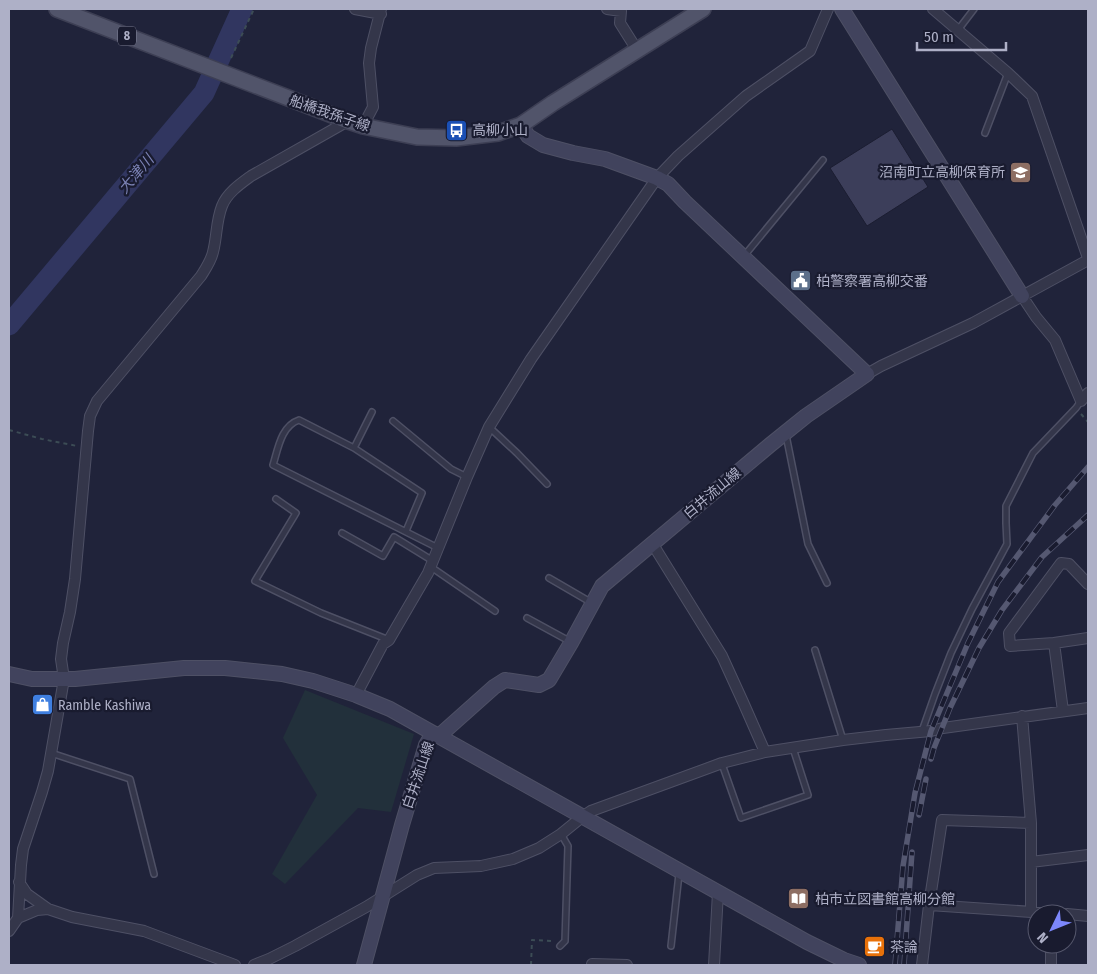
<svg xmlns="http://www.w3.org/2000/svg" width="1097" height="974" font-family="'Fira Sans Condensed','Noto Sans JP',sans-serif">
  <rect width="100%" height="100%" fill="#20233a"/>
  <path fill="#22303b" d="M305,690L414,734L391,812L358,808L285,884L272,874L317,795L283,738Z"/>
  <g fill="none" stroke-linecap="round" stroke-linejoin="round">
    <path stroke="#313660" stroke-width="21" d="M9,325L204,93L242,9"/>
  </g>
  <path fill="#3c3e5a" stroke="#1b1d31" d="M892,129L928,187L867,226L830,168Z"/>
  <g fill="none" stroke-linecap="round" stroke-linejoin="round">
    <defs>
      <path id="lane" d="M958,30L974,9
        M985,133L1008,73
        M744,256L823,160
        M393,421L451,469L467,477
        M489,427L517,453L547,484
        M786,435L808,544L827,583
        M354,448L372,412
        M276,499L296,513L255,581L321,613L389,640
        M406,531L422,493L354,448L299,420C281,426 278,449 273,465L438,548
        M342,533L383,556L394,537L433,561
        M431,567L495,611
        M549,578L592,603
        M527,618L571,642
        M815,650L843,740
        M922,731L935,694L951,653L972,609L1007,544L1006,523V506L1033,453L1076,408L1081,401
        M51,753L130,779L154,874
        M722,764L741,818L808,795L793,748
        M560,946L565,941L568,846L561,834
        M671,946L679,874"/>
      <path id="street" d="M355,9L381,14
        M607,9L621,11L620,23L637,50
        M933,9L1008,73L1032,96L1088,258
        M363,126L373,107L369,63L371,48L381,9
        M1022,296L1036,317L1055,340L1081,401L1088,393
        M867,374L881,366L973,323L1088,260
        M652,543L722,656L743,702L765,752
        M1054,643L1010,646L1009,633L1061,563L1069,564L1088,584
        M356,695L383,644L389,640L428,573L467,477L489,427L531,359L657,178L678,156L746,96L810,51L828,9
        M1063,711L1054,643L1088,638
        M1022,716L1031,823V911
        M1031,862L1088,855
        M19,882L27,894L48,909
        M929,905L1062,914
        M1067,914L1088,916
        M18,918L37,910L48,909L72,917L144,931L235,965
        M9,931L18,918L21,865L23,849L42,792L48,771L64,679L61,659L63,643L70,612L75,579L88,431L90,416L97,401L201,276C206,268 211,261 213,252C217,237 216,221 222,206C227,193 240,184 251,176L348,121
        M254,965L269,959L295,946L366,907L417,875L434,868L481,866L513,859L539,848L561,834L582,817L591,811L722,763L765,752L843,740L886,735L931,731L943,728L1088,708
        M592,965V964L627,965
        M714,965L718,892
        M922,965L929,905L942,820L1031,823
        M1051,965V944"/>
      <path id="secondary" d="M842,9L1022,296
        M9,674L32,679H75L184,668H225L282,674L313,681L356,695L390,709L807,942L844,960L859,965
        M364,965L402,825L426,745L433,733L439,736L494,687L505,680L539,685L549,680L571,643L602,586L770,445L806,416L867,374L685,202L668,184L657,178L605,159L573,153L543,145L528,136L521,125"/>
      <path id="primary" d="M57,9L348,121L363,126L417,137L456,138L498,133L521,125L553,103L703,9"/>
    </defs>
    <use href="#lane" stroke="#4e5065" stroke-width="8"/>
    <use href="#street" stroke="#4e5065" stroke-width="12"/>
    <use href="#secondary" stroke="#4e5065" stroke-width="16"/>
    <use href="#primary" stroke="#3d3f54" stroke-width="18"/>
    <path stroke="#3c4c55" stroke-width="2" stroke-dasharray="4 4" stroke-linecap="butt" d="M231,58L254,9
      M1081,414L1088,422
      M9,430L42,439L77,446
      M531,965L532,940L552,941"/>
    <use href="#lane" stroke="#34364a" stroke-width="5"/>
    <use href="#street" stroke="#34364a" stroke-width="10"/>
    <use href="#secondary" stroke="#41435d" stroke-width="14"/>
    <use href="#primary" stroke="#51546a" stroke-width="15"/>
    <defs>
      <path id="rail" d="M931,759L934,748L950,708L979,648L1002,610L1042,557L1088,515
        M919,815L926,779
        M895,965L903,866L915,793L931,731L968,643L998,582L1055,505L1088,467
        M904,965L912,852"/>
    </defs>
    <use href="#rail" stroke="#555871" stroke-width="5.5"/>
    <use href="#rail" stroke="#191b2f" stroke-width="4" stroke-dasharray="11" stroke-linecap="butt"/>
  </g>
  <defs>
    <symbol id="bus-square" viewBox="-11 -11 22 22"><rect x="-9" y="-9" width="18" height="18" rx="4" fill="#1a4fb4" stroke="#191b2f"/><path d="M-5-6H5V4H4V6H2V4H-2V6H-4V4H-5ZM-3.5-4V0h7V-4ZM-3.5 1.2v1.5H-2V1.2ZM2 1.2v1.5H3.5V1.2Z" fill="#fff"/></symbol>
    <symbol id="school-square" viewBox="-11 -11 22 22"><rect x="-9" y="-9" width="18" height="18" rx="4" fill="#8d6e63" stroke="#191b2f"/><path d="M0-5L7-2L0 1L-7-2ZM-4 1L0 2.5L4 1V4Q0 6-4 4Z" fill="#fff"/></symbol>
    <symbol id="civic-square" viewBox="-11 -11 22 22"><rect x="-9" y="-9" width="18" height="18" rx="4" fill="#5c6f8a" stroke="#191b2f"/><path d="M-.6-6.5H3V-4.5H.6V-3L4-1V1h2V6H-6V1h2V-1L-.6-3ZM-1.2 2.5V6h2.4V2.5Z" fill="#fff"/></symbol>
    <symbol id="shop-square" viewBox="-11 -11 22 22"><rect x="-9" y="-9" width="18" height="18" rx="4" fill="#3f7fe0" stroke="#191b2f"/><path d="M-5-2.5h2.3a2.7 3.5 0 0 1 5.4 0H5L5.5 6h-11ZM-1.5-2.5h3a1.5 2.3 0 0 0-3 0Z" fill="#fff"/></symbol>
    <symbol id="library-square" viewBox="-11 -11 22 22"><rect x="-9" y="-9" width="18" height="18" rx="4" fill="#8d6e63" stroke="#191b2f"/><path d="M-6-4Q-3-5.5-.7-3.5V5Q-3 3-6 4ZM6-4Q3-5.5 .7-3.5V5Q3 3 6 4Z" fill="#fff"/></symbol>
    <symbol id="cafe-square" viewBox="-11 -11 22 22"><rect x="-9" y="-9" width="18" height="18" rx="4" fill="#e8710a" stroke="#191b2f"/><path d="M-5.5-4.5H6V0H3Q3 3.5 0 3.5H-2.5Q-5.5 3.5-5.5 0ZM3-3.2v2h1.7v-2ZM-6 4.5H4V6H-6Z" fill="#fff"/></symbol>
  </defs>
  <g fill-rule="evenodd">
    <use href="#bus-square" x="444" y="118" width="25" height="25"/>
    <use href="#school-square" x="1008" y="160" width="25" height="25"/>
    <use href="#civic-square" x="788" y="268" width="25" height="25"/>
    <use href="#shop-square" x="30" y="692" width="25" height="25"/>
    <use href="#library-square" x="786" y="886" width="25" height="25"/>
    <use href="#cafe-square" x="862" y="934" width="25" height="25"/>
  </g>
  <g text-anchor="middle" stroke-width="4.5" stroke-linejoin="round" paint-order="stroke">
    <rect fill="#191b2f" stroke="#818399" stroke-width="1" x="118" y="26.5" width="18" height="19" rx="4"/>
    <g font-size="12" font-weight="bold" fill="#aeb0c7">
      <text x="127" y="40">8</text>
    </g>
    <g font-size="14" fill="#aeb0c7" stroke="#191b2f">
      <text transform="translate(330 113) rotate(19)" y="5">船橋我孫子線</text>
      <text transform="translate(712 493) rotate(-40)" y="5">白井流山線</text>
      <text transform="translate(418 775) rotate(-71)" y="5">白井流山線</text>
    </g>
    <g font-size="14" fill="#aeb0c7" stroke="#191b2f" text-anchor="start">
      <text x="472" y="135">高柳小山</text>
      <text x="1005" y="177" text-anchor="end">沼南町立高柳保育所</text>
      <text x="816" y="286">柏警察署高柳交番</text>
      <text x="58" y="710">Ramble Kashiwa</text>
      <text x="815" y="904">柏市立図書館高柳分館</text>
      <text x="890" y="952">茶論</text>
    </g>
    <g font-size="15" font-style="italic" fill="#7c83b5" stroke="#191b2f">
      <text transform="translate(136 174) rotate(-50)" y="5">大津川</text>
    </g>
  </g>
  <rect width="1097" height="974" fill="none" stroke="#aeb0c7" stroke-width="20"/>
  <g transform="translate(1052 929) rotate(227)"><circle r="24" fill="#191b2f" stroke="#55576c"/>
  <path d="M0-4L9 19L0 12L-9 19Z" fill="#7d88fd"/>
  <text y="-8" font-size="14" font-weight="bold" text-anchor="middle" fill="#aeb0c7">N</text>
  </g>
  <path d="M917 42v8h89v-8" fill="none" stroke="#aeb0c7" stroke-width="2.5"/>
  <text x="924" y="42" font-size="15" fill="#aeb0c7" stroke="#191b2f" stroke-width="4" paint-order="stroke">50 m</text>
</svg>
